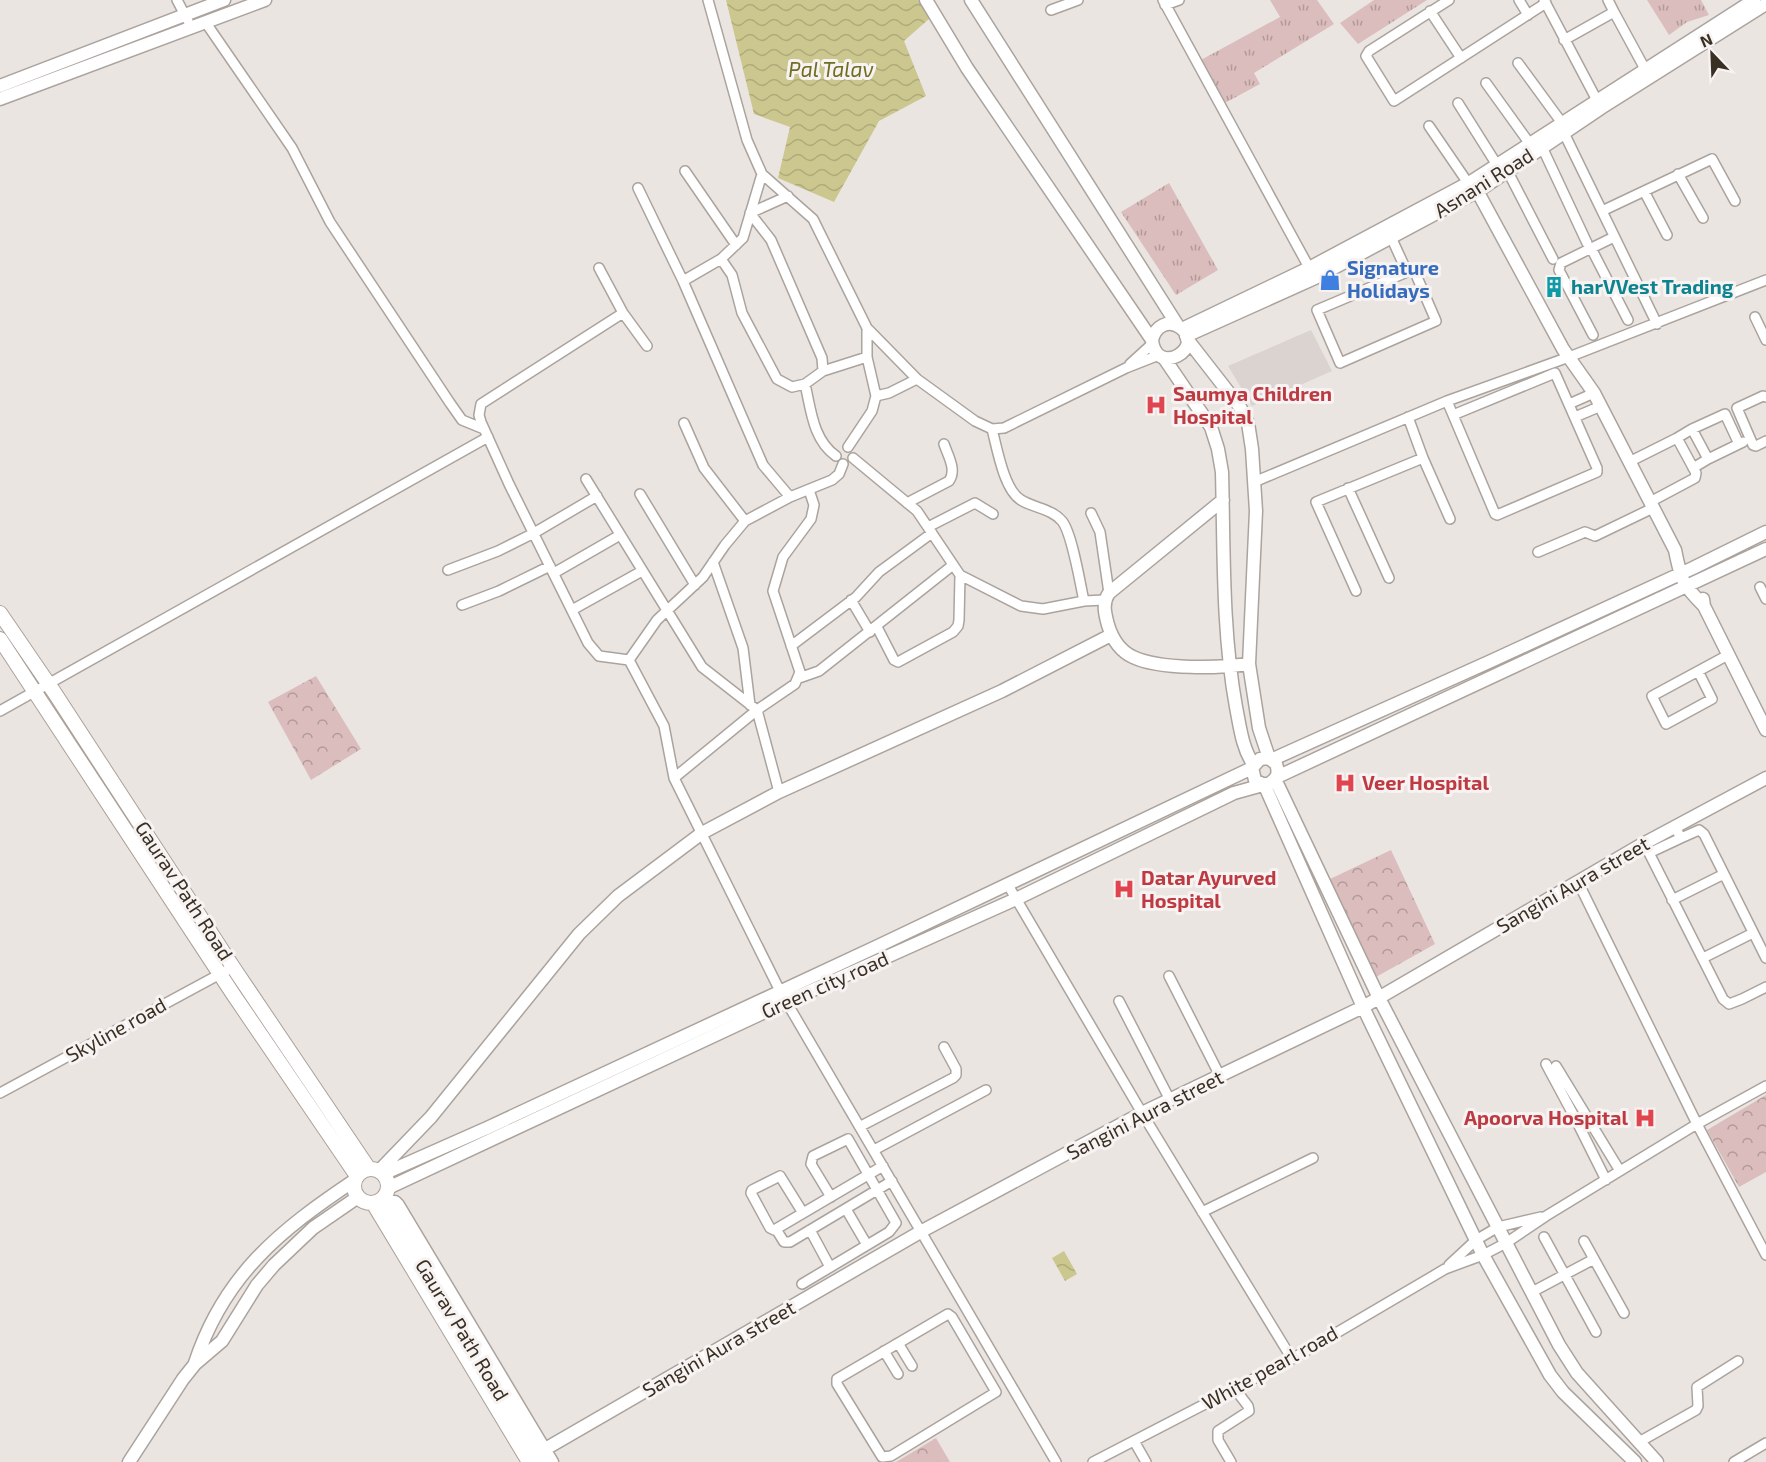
<svg xmlns="http://www.w3.org/2000/svg" width="1766" height="1462" font-family="'Exo 2',sans-serif">
  <defs>
    <pattern id="grass-tufts" width="24" height="20" patternUnits="userSpaceOnUse" patternTransform="scale(1.5)"><rect width="24" height="20" fill="#dabdbc"/><path d="M3 7l-1-3M5 7V3M7 7l1-3M15 17l-1-3M17 17v-4M19 17l1-3" fill="none" stroke="#b29a98"/></pattern>
    <pattern id="forest-crowns" width="20" height="18" patternUnits="userSpaceOnUse" patternTransform="scale(1.5)"><rect width="20" height="18" fill="#dabdbc"/><path d="M2 6a3 3 0 1 1 6 0M12 15a3 3 0 1 1 6 0" fill="none" stroke="#b29a98"/></pattern>
    <pattern id="water-waves" width="16" height="10" patternUnits="userSpaceOnUse" patternTransform="scale(1.5)"><rect width="16" height="10" fill="#cbc78e"/><path d="M0 5q4-4 8 0t8 0" fill="none" stroke="#afab7a"/></pattern>
  </defs>
  <rect width="100%" height="100%" fill="#ebe5e2"/>
  <path fill="#dad3d0" d="M1311,330L1332,371L1252,406L1228,366Z"/>
  <path fill="url(#grass-tufts)" d="M1270,0H1317L1334,24L1254,73L1260,84L1223,104L1199,61L1280,17Z
    M1374,0H1427L1358,44L1340,23Z
    M1647,0H1701L1709,15L1687,22L1669,35Z
    M1169,183L1218,270L1176,295L1121,212Z"/>
  <path fill="url(#forest-crowns)" d="M316,676L361,749L311,780L268,702Z
    M1391,850L1435,944L1376,977L1330,879Z
    M1766,1095V1172L1739,1187L1707,1130Z
    M936,1438L950,1462H896Z"/>
  <path fill="url(#water-waves)" d="M726,0H918L930,18L904,41L926,96L879,121L834,202L778,178L790,127L754,114Z
    M1064,1251L1077,1274L1065,1281L1052,1258Z"/>
  <g fill="none" stroke-linecap="round" stroke-linejoin="round">
    <defs>
      <path id="minor" d="M177,0L188,21
        M708,0L747,140L762,174L813,219L867,328L917,379L975,421L992,429L1004,428L1126,368L1159,355
        M1163,0L1312,273
        M1449,0L1369,51L1366,56L1394,101L1546,3
        M1519,0L1528,15
        M1544,0L1600,106
        M1165,5L1179,0
        M1051,10L1078,0
        M1430,11L1461,58
        M1614,12L1645,69
        M206,23L292,148L330,222L450,403L462,420L484,429
        M1564,40L1614,12L1608,0
        M1518,63L1562,123
        M1486,83L1530,144
        M1458,103L1497,165
        M1429,126L1468,183
        M1564,133L1657,324
        M1542,147L1587,243
        M1507,170L1553,259
        M685,171L736,245
        M1678,174L1703,218
        M638,188L683,281L763,465L790,497
        M1644,191L1667,235
        M1602,211L1712,159L1735,201
        M1391,237L1407,272L1317,310L1340,363L1436,321L1417,277
        M1591,248L1628,320
        M721,259L732,275L742,313L777,379L792,387L805,384L823,371L822,358L771,240L750,213L788,196
        M599,268L623,313L481,404L479,415L481,422L509,484L588,643L599,656L629,660L664,726L674,778L780,991L1056,1462
        M683,281L721,259L743,238L762,174
        M623,313L647,346
        M1755,317L1766,340
        M867,328V357L876,396
        M1593,335L1559,270L1561,263L1614,237
        M1130,364L1152,344
        M823,371L867,357
        M805,384C811,410 813,440 836,456
        M1766,397L1763,396L1737,408L1753,445L1756,446L1766,441
        M1447,401L1453,415L1495,514L1497,515L1597,472V468L1555,373L1453,415
        M1569,404L1594,393
        M1408,417L1423,458L1450,519
        M1575,417L1601,406
        M684,423L704,468L745,521
        M992,429C997,448 1004,490 1021,500C1034,508 1052,509 1062,521C1072,533 1080,583 1084,601
        M1692,429L1725,414L1739,444
        M1677,438L1692,429L1708,459L1693,468
        M848,447L872,411L876,396L889,393L917,379
        M853,458L917,511L960,575L1021,606L1043,609L1084,601L1104,600
        M1708,459L1743,442
        M1629,462L1677,438L1696,473L1695,478L1650,502
        M586,479L702,667L757,710L779,792
        M1254,482L1447,401L1569,357L1766,280
        M1348,488L1389,578
        M640,494L695,585
        M907,503L949,481C957,470 948,456 944,444
        M1091,513L1100,532L1109,593
        M928,527L975,503L993,514
        M1538,552L1585,532L1595,536L1653,508
        M713,562L743,648L750,705
        M448,570L498,551L534,533L597,496
        M554,573L620,535
        M1760,587L1766,599
        M1356,591L1316,502L1423,458
        M851,600L870,632
        M462,605L499,591L550,566
        M572,610L642,571
        M877,627L894,660L898,662L953,632L958,626L959,620L960,575
        M791,646L856,597L879,572L932,533
        M629,660L657,620L703,577L725,545L745,521L790,497L832,480L839,474L843,464
        M1698,671L1712,699L1666,724L1652,696L1654,695L1728,655
        M799,678L819,671L953,565
        M0,711L488,437
        M674,778L757,710L795,684L800,672L773,591L783,557L811,519L814,505L809,490
        M1675,827L1681,838L1699,830L1704,834L1766,958
        M1644,843L1723,999L1729,1004L1742,999L1766,987
        M1649,853L1681,838
        M1578,882L1697,1124L1766,1255
        M1008,885L1142,1113L1292,1359
        M1672,900L1724,874
        M1703,958L1753,933
        M1169,976L1220,1076
        M1119,1001L1170,1100
        M1546,1064L1575,1118L1606,1180
        M1556,1066L1620,1171
        M0,1093L233,967
        M861,1126L953,1078L956,1075V1069L944,1047
        M874,1150L986,1090
        M846,1209L867,1245
        M1202,1212L1313,1158
        M803,1213L780,1176L752,1190L751,1193L770,1228L774,1230L776,1229L883,1166
        M776,1229L784,1242H790L892,1181
        M810,1230L830,1267
        M1544,1237L1596,1332
        M1584,1241L1594,1259
        M1449,1265L1476,1240L1498,1227L1541,1217
        M802,1284L889,1232L896,1223L848,1139L813,1156L811,1164L831,1197
        M1532,1292L1594,1259L1624,1313
        M948,1314L952,1317L996,1392L891,1456L882,1457L837,1384V1379Z
        M898,1343L912,1366
        M884,1351L898,1374
        M1134,1441L1146,1462
        M1639,1442L1696,1410L1698,1406L1697,1387L1738,1361
        M1093,1462L1292,1359L1445,1269L1483,1255L1506,1243L1546,1216L1697,1124L1766,1086
        M1231,1462L1218,1440V1431L1249,1411L1248,1406L1235,1389
        M1734,1462L1766,1443"/>
      <path id="tertiary" d="M926,0L967,68L1152,340C1156,378 1206,348 1181,328C1168,318 1155,327 1152,340
        M971,0L1178,326
        M0,86L224,0
        M0,99L265,0
        M1474,185L1563,349L1594,393L1675,550C1681,580 1682,584 1704,606
        M1182,329L1309,268L1472,181L1754,0
        M1186,336L1315,278L1478,191L1601,108L1766,4
        M1187,339L1240,407L1248,423L1252,449L1256,511L1249,664L1259,728L1269,758
        M1164,358L1211,427L1218,449L1222,472C1224,550 1222,630 1236,707C1240,727 1242,747 1253,764
        M1223,500L1109,593C1102,603 1105,614 1108,625C1112,638 1120,651 1133,657C1161,670 1219,668 1249,664
        M1703,599L1704,606L1766,730
        M1271,760L1491,661L1693,568L1766,532
        M1277,777L1766,549
        M1275,779L1379,998L1559,1345L1577,1373L1657,1462
        M1264,784L1363,1007L1483,1255L1550,1375L1563,1392L1635,1462
        M379,1171L431,1117L579,934L618,896L702,833L779,792L1002,691L1111,635
        M383,1174L487,1128L878,946L1252,768
        M388,1188L786,1002L1016,899L1234,793L1270,783C1278,778 1279,772 1276,764L1269,758L1260,759L1252,768L1255,780L1262,784
        M386,1202H395L398,1205L552,1462
        M195,1363C224,1275 280,1230 355,1180
        M528,1459L922,1231L1142,1113L1363,1007L1641,845L1766,778
        M129,1462L183,1379L195,1364L222,1341L257,1285L274,1265L313,1228L358,1197"/>
      <path id="secondary" d="M0,613L54,692L233,967L369,1169
        M0,639L233,994L357,1176
        M354 1186a17 17 0 1 1 34 0a17 17 0 1 1-34 0Z
        M383,1198L542,1462
        M373,1203L529,1462"/>
    </defs>
    <use href="#minor" stroke="#aba39d" stroke-width="12"/>
    <use href="#tertiary" stroke="#aba39d" stroke-width="15"/>
    <use href="#secondary" stroke="#aca199" stroke-width="16"/>
    <use href="#minor" stroke="#fff" stroke-width="9"/>
    <use href="#tertiary" stroke="#fff" stroke-width="12"/>
    <use href="#secondary" stroke="#fff" stroke-width="14"/>
  </g>
  <defs>
    <symbol id="shop-bare" viewBox="-9 -9 18 18"><path d="M-5-2.5h2.3a2.7 3.5 0 0 1 5.4 0H5L5.5 6h-11ZM-1.5-2.5h3a1.5 2.3 0 0 0-3 0Z" fill="#3f7fe0" stroke="#f7f3f2" stroke-width="2.5" paint-order="stroke"/></symbol>
    <symbol id="building-bare" viewBox="-9 -9 18 18"><path d="M-4-6H4V6H1V3H-1V6H-4ZM-2.5-4.3h1.7v1.8h-1.7ZM.8-4.3h1.7v1.8H.8ZM-2.5-1h1.7V.8h-1.7ZM.8-1h1.7V.8H.8Z" fill="#0f9aa8" stroke="#f7f3f2" stroke-width="2.5" paint-order="stroke"/></symbol>
    <symbol id="hospital-bare" viewBox="-9 -9 18 18"><path d="M-5-5h3v3.5h4V-5h3V5h-3V1.5h-4V5h-3Z" fill="#e0444e" stroke="#f7f3f2" stroke-width="2.5" paint-order="stroke"/></symbol>
  </defs>
  <g fill-rule="evenodd">
    <use href="#shop-bare" x="1315" y="265" width="30" height="30"/>
    <use href="#building-bare" x="1539" y="272" width="30" height="30"/>
    <use href="#hospital-bare" x="1141" y="390" width="30" height="30"/>
    <use href="#hospital-bare" x="1330" y="768" width="30" height="30"/>
    <use href="#hospital-bare" x="1109" y="874" width="30" height="30"/>
    <use href="#hospital-bare" x="1630" y="1103" width="30" height="30"/>
  </g>
  <g text-anchor="middle" stroke-width="6" stroke-linejoin="round" paint-order="stroke">
    <g font-size="20" fill="#3a2f23" stroke="#f7f3f2">
      <text transform="translate(1484 183) rotate(-32)" y="7">Asnani Road</text>
      <text transform="translate(1573 885) rotate(-30)" y="7">Sangini Aura street</text>
      <text transform="translate(184 891) rotate(57)" y="7">Gaurav Path Road</text>
      <text transform="translate(825 985) rotate(-24)" y="7">Green city road</text>
      <text transform="translate(116 1030) rotate(-29)" y="7">Skyline road</text>
      <text transform="translate(1145 1115) rotate(-27)" y="7">Sangini Aura street</text>
      <text transform="translate(462 1330) rotate(59)" y="7">Gaurav Path Road</text>
      <text transform="translate(719 1349) rotate(-30)" y="7">Sangini Aura street</text>
      <text transform="translate(1270 1368) rotate(-29)" y="7">White pearl road</text>
    </g>
    <g font-size="20" font-weight="bold" fill="#366cbe" stroke="#f7f3f2" text-anchor="start">
      <text x="1347" y="275">Signature<tspan x="1347" dy="23">Holidays</tspan></text>
    </g>
    <g font-size="20" font-weight="bold" fill="#0d838f" stroke="#f7f3f2" text-anchor="start">
      <text x="1571" y="294">harVVest Trading</text>
    </g>
    <g font-size="20" font-weight="bold" fill="#be3a42" stroke="#f7f3f2" text-anchor="start">
      <text x="1173" y="401">Saumya Children<tspan x="1173" dy="23">Hospital</tspan></text>
      <text x="1362" y="790">Veer Hospital</text>
      <text x="1141" y="885">Datar Ayurved<tspan x="1141" dy="23">Hospital</tspan></text>
      <text x="1628" y="1125" text-anchor="end">Apoorva Hospital</text>
    </g>
    <g font-size="21" font-style="italic" fill="#716d22" stroke="#f7f3f2">
      <text x="831" y="77">Pal Talav</text>
    </g>
  </g>
  <g transform="translate(1712 54) rotate(337)" stroke="#f7f3f2" stroke-width="4.5" paint-order="stroke">
  <path d="M0-4.5L10 22L0 15L-10 22Z" fill="#3a2f23"/>
  <text y="-9" font-size="16" font-weight="bold" text-anchor="middle" fill="#3a2f23">N</text>
  </g>
</svg>
